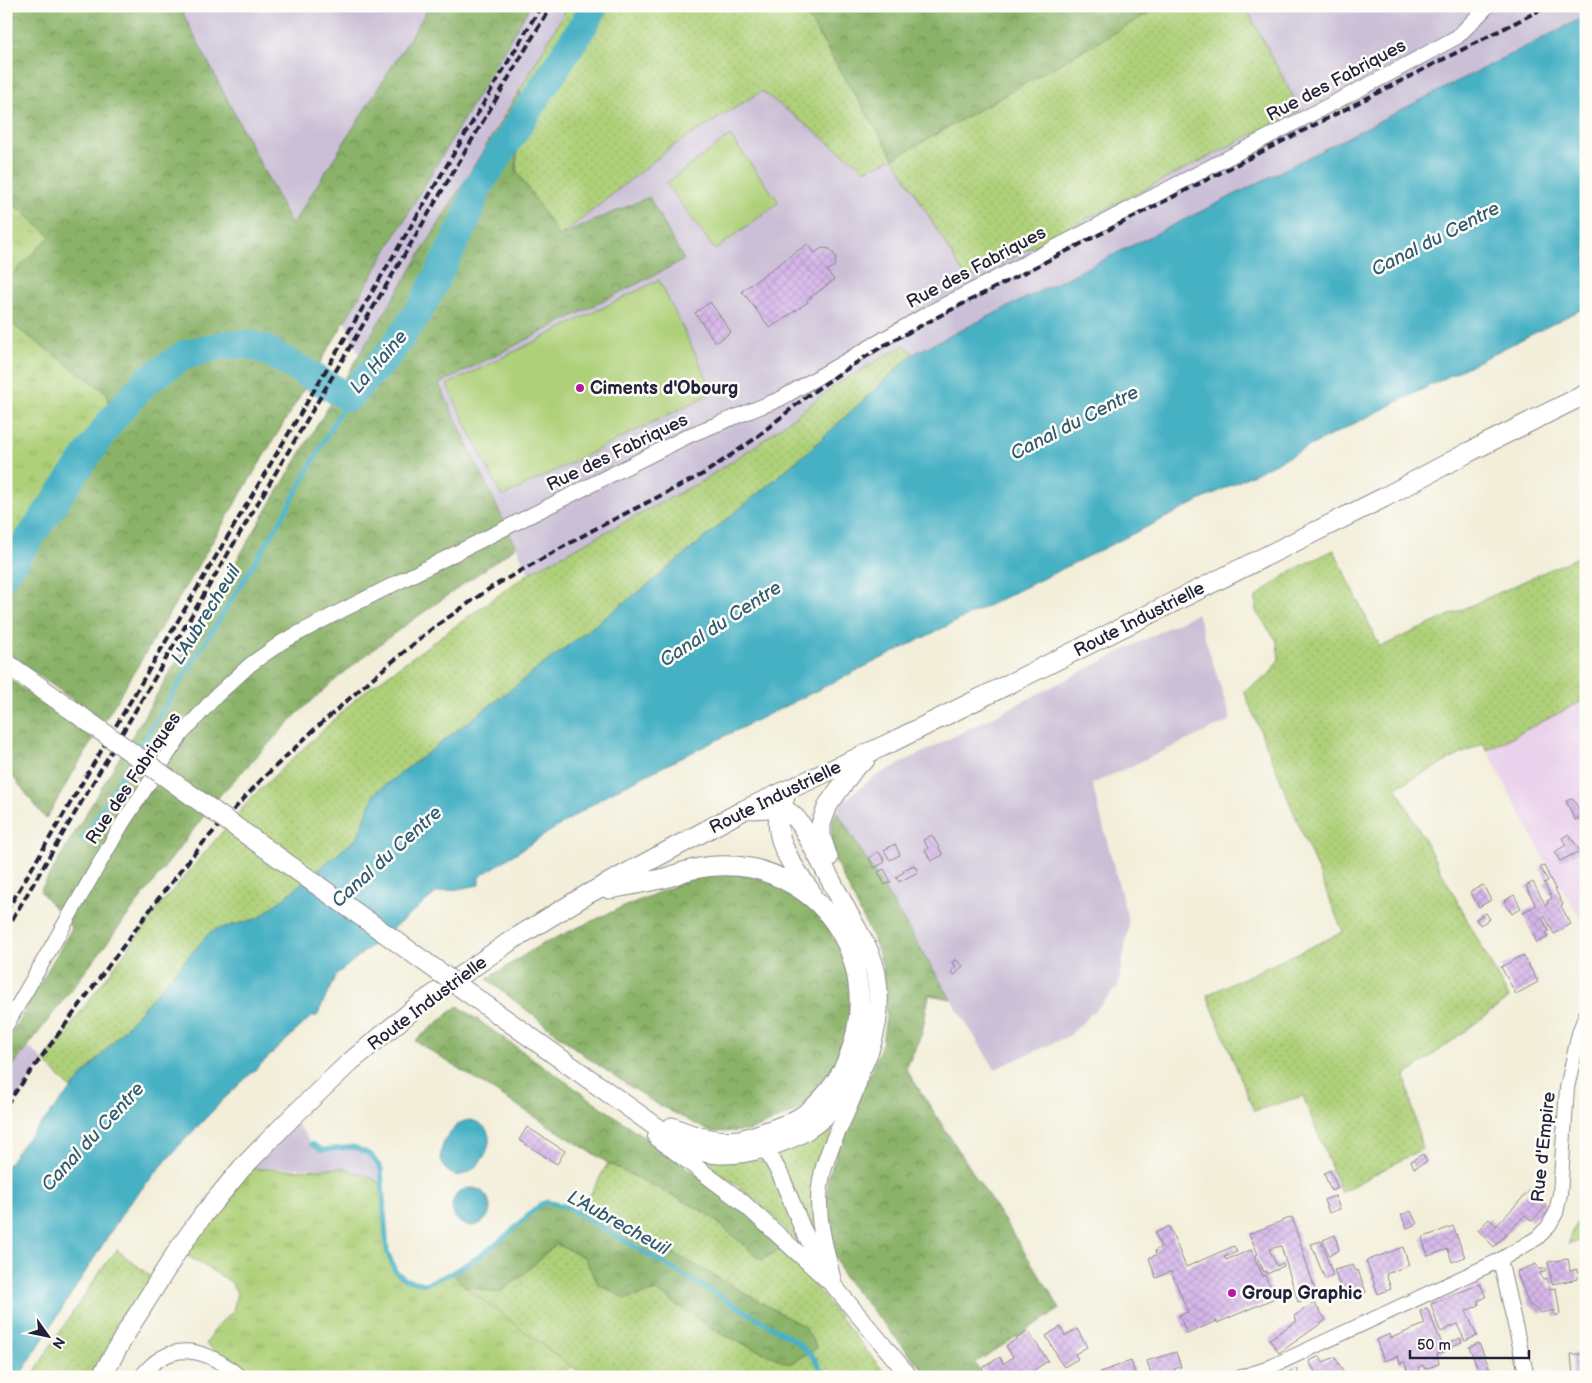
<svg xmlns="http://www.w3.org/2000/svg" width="1592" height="1383" font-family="'Balsamiq Sans',sans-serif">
  <defs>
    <pattern id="grass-dots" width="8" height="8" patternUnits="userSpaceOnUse" patternTransform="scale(1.25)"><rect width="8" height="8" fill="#aed078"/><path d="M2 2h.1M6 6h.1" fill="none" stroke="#95b269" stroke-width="1.8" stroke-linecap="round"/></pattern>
    <pattern id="forest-crowns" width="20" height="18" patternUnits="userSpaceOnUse" patternTransform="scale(1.25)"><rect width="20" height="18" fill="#8ab268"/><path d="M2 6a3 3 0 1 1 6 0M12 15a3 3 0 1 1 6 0" fill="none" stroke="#709057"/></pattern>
    <pattern id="park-tufts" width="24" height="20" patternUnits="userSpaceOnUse" patternTransform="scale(1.25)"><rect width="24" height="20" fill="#aed078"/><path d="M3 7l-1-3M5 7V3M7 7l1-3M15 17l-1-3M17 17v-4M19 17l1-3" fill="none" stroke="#95b269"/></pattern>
    <pattern id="building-cross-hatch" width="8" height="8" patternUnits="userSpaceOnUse" patternTransform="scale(1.25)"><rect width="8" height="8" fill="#d5b5e9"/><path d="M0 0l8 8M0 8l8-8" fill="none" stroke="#b79bc9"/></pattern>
  </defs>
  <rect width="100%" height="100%" fill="#fdfcf7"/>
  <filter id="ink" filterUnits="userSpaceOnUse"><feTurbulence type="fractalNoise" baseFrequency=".02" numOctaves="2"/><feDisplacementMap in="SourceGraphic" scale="10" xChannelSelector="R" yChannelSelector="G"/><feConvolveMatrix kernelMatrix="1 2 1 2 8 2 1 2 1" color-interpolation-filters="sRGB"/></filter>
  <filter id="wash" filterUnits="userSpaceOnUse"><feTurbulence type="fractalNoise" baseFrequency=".0096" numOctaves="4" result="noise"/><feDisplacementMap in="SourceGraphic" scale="20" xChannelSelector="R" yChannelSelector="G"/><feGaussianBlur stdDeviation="1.12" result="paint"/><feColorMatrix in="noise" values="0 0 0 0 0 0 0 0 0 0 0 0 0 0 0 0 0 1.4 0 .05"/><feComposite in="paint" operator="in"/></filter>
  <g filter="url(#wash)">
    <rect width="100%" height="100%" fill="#f2eed9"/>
    <path fill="#ead1ec" d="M1586,699V927L1550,869L1487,750Z"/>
    <path fill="#cabfd6" d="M179,6H1586V16L1234,195L805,454L654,580L562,650L529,573L439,384L684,260L649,198L559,237L516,170L519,91L359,355L345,321L292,225Z
      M1197,613L1231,720L1092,784L1129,924L1118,987L1069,1036L995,1069L951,999L837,811L842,802L874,777Z
      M28,1046L44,1061L6,1113V1075Z
      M292,1117L312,1144L322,1150L354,1147L371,1155L381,1169L383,1187L372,1178L345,1168H242Z"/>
    <path fill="url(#grass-dots)" stroke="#68795a" d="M568,6H801L894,158L1161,6H1245L1300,110L967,280L894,158L865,170L762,91L670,148L559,237L516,170L520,90Z
      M905,345L913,354L805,454L654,580L375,793L357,838L259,918L211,931L71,1089L44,1061L162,903L252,797L360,695L529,573L704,480L758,444L840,382Z
      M1334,550L1380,647L1586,553V699L1487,750L1483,743L1396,787L1509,998L1405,1076L1422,1149L1341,1192L1303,1096L1254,1111L1207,995L1343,932L1244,691L1269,675L1279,659L1277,641L1256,612V597L1291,571Z
      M1586,1065V1240L1568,1244L1585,1201L1583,1110L1584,1074Z
      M835,1115L815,1226L814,1238L777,1153Z
      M694,1154L752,1159L766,1162L805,1246L803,1248C782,1226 762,1204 738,1186C722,1174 707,1170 694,1154Z
      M608,1163L707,1213L761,1260L784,1248L888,1377H844L830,1369L798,1377H585L464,1286L452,1273L506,1236L541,1204C553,1201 565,1206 576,1212L591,1193Z
      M117,1250L158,1282L101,1377H32L49,1348L106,1263Z"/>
    <path fill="url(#forest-crowns)" stroke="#566a52" d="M6,6H179L292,225L430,6H530L345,321L104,722L6,652V572L110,422L107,393L6,320V281L50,236L6,197Z
      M801,6H1161L894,158Z
      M520,90L516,170L559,236L649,197L684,260L439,384L516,547L393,634L342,674L298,713L220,795L6,1075V1043L72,928L40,891L359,355Z
      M6,676L93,739L46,819L6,768Z
      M837,811L951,999L929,995L922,1033L906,1069L1047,1287L1060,1309L975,1363L983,1377H929L843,1276L833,1251L826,1222L828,1177L848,1123L874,1064L882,1044L886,1016L883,967L876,945L830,850L833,820Z
      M708,872L754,875L813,902L850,968L852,1027L832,1077L800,1110L749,1131L711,1132L653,1102L585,1056L487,979L540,945L616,910Z
      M458,1006L717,1188L784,1248L761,1260L707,1213L608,1163L415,1041Z
      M547,1202L567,1207L576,1212L583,1202L805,1327L817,1348L789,1364L719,1333L656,1291L626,1299L598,1284L584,1257L556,1244L520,1278L498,1293L464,1286L452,1273L506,1236L541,1204Z"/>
    <path fill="url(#park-tufts)" stroke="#68795a" d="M6,197L50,236L6,281Z
      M6,320L107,393L110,422L6,572Z
      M242,1168L293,1170L345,1168L372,1178L383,1187L387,1251L395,1271L406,1280L425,1284L452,1273L464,1286L571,1366L562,1377H249L206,1344L217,1326L233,1311L237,1293L231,1282L178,1250Z"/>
    <path fill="#aed078" stroke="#68795a" d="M730,136L779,202L715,250L666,183Z
      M659,280L714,392L502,497L447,385Z"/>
    <path fill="#46b1c4" stroke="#346a80" d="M1586,16V307L1296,453L610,793L479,877V885L436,893L336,975L317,1016H312L224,1099L179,1146L127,1206L19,1377H6V1167L22,1145L211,931L259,918L357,838L375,793L654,580L805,454L913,354L1234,195Z
      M470,1120C513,1129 473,1185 452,1174C431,1163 443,1138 456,1126C459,1122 465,1121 470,1120Z
      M452 1207a19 19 0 1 1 38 0a19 19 0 1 1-38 0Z"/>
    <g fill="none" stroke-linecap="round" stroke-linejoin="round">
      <path stroke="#46b1c4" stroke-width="5" d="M81,842L284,515L348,397
        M312,1144L322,1150L354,1147L371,1155L381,1169L387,1251L395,1271L406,1280L425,1284L452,1273L477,1258L506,1236L541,1204L547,1202L567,1207L796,1341L815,1359L825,1377"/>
      <path stroke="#46b1c4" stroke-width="29" d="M6,572L110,422L146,381L186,354L223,345L246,344L264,349L348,397L390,353L423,304L465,222L477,188L583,26L594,6"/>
    </g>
    <g id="blocks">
      <path fill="url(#building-cross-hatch)" d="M808,244L815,253L822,248L830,249L836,257L835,265L827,271L834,280L807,300L808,302L770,328L742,291L797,251Z
        M710,302L731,332L716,343L695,313Z
        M1573,798L1582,816L1575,820L1566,801Z
        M1569,834L1580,851L1560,861L1555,852L1566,845L1562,838Z
        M932,835L943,855L931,861L925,850L928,848L923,840Z
        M895,844L900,855L890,860L884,850Z
        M879,852L885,862L874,868L869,858Z
        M914,865L918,872L899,882L896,877L904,872L903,870Z
        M1544,866L1563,905L1561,906L1571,924L1554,934L1544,915L1542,918L1549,931L1546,933L1548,937L1537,943L1523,912L1536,906L1526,886L1533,882L1546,906L1548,903L1547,901L1552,898L1544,883L1548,881L1540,867Z
        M884,869L891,882L885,885L878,872Z
        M1483,885L1491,900L1479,907L1470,892Z
        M1514,895L1521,908L1512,914L1504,901Z
        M1486,913L1490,919L1480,925L1476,919Z
        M1523,955L1538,982L1516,994L1501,967Z
        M955,959L963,966L955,975L951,972L956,966L952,963Z
        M527,1127L565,1151L557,1164L519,1140Z
        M1423,1154L1427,1162L1414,1168L1411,1161Z
        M1330,1170L1338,1188L1331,1191L1324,1173Z
        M1531,1189L1547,1206L1532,1221L1525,1215L1494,1247L1478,1230L1489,1219L1496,1226Z
        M1335,1196L1340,1209L1329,1213L1324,1200Z
        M1411,1211L1417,1224L1407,1228L1401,1215Z
        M1292,1217L1317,1296L1298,1302L1281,1246L1269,1249L1277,1266L1283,1263L1284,1266L1267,1274L1266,1271L1264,1272L1256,1255L1258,1254L1249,1234Z
        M1169,1226L1186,1267L1234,1246L1237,1252L1224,1257L1226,1260L1251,1250L1263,1276L1265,1275L1275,1298L1217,1323V1321L1187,1334L1179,1315L1188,1312L1171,1271L1156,1278L1149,1258L1156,1255L1155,1251L1161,1247L1155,1233Z
        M1453,1226L1465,1257L1452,1262L1448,1249L1428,1256L1422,1238Z
        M1335,1235L1339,1250L1329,1256L1323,1240Z
        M1321,1241L1333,1275L1325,1279L1311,1244Z
        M1403,1247L1409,1265L1386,1274L1391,1289L1378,1294L1366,1261Z
        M1568,1259L1570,1271L1577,1269L1578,1279L1552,1284L1548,1262Z
        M1536,1264L1539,1270L1546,1268V1271L1540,1273L1543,1280L1547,1279L1550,1289L1556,1288L1560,1314L1555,1316L1554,1310L1541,1313L1529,1304L1517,1274L1518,1271Z
        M1353,1265L1356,1271L1358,1270L1366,1292L1345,1301L1334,1270Z
        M1480,1284L1486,1297L1478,1301L1479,1305L1466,1311L1477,1336L1465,1341L1457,1324L1441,1332L1437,1323L1431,1304Z
        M1314,1303L1326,1320L1279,1353L1269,1339L1297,1321L1294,1316Z
        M1427,1308L1445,1351L1437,1354L1439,1364L1425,1369L1423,1365L1418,1367L1421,1377H1415L1414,1373L1408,1375L1405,1362L1400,1363L1398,1356L1384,1361L1376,1340L1390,1334L1391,1338L1425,1324L1420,1311Z
        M1060,1327L1065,1336L1077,1329L1087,1347L1075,1354L1078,1359L1064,1367L1056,1356L1057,1355L1046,1336Z
        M1028,1331L1048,1361L1025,1376L1021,1370L1010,1377H988L982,1368L1000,1357L1003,1364L1013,1357L1006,1346Z
        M1460,1338L1462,1342L1447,1350L1445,1345Z
        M1479,1343L1492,1374L1493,1377H1481L1469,1347Z
        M1176,1352L1181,1367L1174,1369L1175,1372L1160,1377H1152L1147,1361Z
        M1571,1354H1584L1586,1377L1573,1375Z
        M1320,1356L1323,1362L1335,1357L1346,1377H1318L1309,1361Z
        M1131,1361L1135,1373L1128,1375L1129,1377H1101L1100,1372Z
        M1296,1368L1300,1377H1286L1285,1374Z"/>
    </g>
  </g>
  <g filter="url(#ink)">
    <use href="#blocks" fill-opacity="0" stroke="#8a888a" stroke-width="1"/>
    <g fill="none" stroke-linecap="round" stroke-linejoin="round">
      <defs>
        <path id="minor" d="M6,1026L122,824L180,736L216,696L251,664L282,642L331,616L690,435L780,399L925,315L1389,74L1457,37L1488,6
          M1500,1260L1527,1377
          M141,1377C170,1338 207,1348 240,1377
          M1241,1377L1264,1370L1500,1260L1537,1238L1548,1227L1556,1213L1560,1194L1567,1088L1579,1033L1586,1014"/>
        <path id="tertiary" d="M656,1137L741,1201L834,1286L910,1377
          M752,1145L763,1148L769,1154L781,1176L803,1230L825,1269
          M834,1286C827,1252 814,1216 821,1180C827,1145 849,1114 859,1080"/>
        <path id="secondary" d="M785,797C766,831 791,864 811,892
          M828,858L821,837V824L828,805L856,766L865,760
          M609,889C628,886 647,882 665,878C675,875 684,871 694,869C712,865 733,865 751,868C765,871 778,876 790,883C875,929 882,1051 809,1111C797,1121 782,1126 768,1131C759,1134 749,1138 739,1140C717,1143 692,1136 672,1127
          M491,1009L669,1136C679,1142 689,1148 700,1151C723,1157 745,1154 767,1147C780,1143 793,1138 805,1131C856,1098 887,1035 876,974C872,952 858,932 848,913C833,884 817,855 802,826C788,805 776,807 753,809
          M101,1377L129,1328L178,1250L203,1215L242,1168L292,1117L350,1062L420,1004L509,942L586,895L744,810L892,742L1383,498L1469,452L1586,394"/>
      </defs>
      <use href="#minor" stroke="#8a888a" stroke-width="16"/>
      <use href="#tertiary" stroke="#8a888a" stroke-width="18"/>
      <use href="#secondary" stroke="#8a888a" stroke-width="21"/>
      <use href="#minor" stroke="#fff" stroke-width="14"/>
      <use href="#tertiary" stroke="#fff" stroke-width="16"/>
      <use href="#secondary" stroke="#fff" stroke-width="19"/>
      <path stroke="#22223b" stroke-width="4" stroke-dasharray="8 4" stroke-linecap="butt" d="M6,912L541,6
        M6,930L551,6
        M6,1105L158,899L203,843L261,780L316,728L375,676L433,628L492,587L593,530L703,474L753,440L807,396L839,374L881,347L945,313L1548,6"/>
      <defs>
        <path id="secondary-bridge" d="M6,663L491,1009"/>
      </defs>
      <use href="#secondary-bridge" stroke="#8a888a" stroke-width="21" stroke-linecap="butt"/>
      <use href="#secondary-bridge" stroke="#fff" stroke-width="19"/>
    </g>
  </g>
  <g fill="#b5179e" stroke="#fdfcf7" stroke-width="2">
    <circle cx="580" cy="388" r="5"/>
    <circle cx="1232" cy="1293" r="5"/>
  </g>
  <g text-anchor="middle" stroke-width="5" stroke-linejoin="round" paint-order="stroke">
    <g font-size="18" fill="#22223b" stroke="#fdfcf7">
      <text transform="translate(1336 80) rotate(-28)" y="6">Rue des Fabriques</text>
      <text transform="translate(976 267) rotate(-28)" y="6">Rue des Fabriques</text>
      <text transform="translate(617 452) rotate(-26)" y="6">Rue des Fabriques</text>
      <text transform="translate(1139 619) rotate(-27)" y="6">Route Industrielle</text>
      <text transform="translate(133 778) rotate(-56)" y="6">Rue des Fabriques</text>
      <text transform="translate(775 797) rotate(-26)" y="6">Route Industrielle</text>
      <text transform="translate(427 1003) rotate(-37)" y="6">Route Industrielle</text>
      <text transform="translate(1543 1147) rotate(-84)" y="6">Rue d'Empire</text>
    </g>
    <g font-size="18" font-weight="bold" fill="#22223b" stroke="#fdfcf7" text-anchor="start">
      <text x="590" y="394">Ciments d'Obourg</text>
      <text x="1242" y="1299">Group Graphic</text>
    </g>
    <g font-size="19" font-style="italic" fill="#305b72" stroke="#fdfcf7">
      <text transform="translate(1435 238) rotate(-27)" y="7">Canal du Centre</text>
      <text transform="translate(378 361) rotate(-49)" y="7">La Haine</text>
      <text transform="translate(1074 422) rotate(-27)" y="7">Canal du Centre</text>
      <text transform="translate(205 614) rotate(-58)" y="7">L'Aubrecheuil</text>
      <text transform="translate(720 623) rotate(-33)" y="7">Canal du Centre</text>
      <text transform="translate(386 856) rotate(-42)" y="7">Canal du Centre</text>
      <text transform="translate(92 1136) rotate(-47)" y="7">Canal du Centre</text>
      <text transform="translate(619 1222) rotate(29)" y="7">L'Aubrecheuil</text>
    </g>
  </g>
  <rect width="1592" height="1383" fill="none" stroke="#fdfcf7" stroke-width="25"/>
  <g transform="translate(48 1336) rotate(123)" stroke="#fdfcf7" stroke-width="4" paint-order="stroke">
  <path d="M0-4L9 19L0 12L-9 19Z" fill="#22223b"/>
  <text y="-8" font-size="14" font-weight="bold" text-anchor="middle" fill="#22223b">N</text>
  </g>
  <path d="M1410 1350v8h119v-8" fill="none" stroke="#22223b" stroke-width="2.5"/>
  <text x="1417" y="1350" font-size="15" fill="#22223b" stroke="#fdfcf7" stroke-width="4" paint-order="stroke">50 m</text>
</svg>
